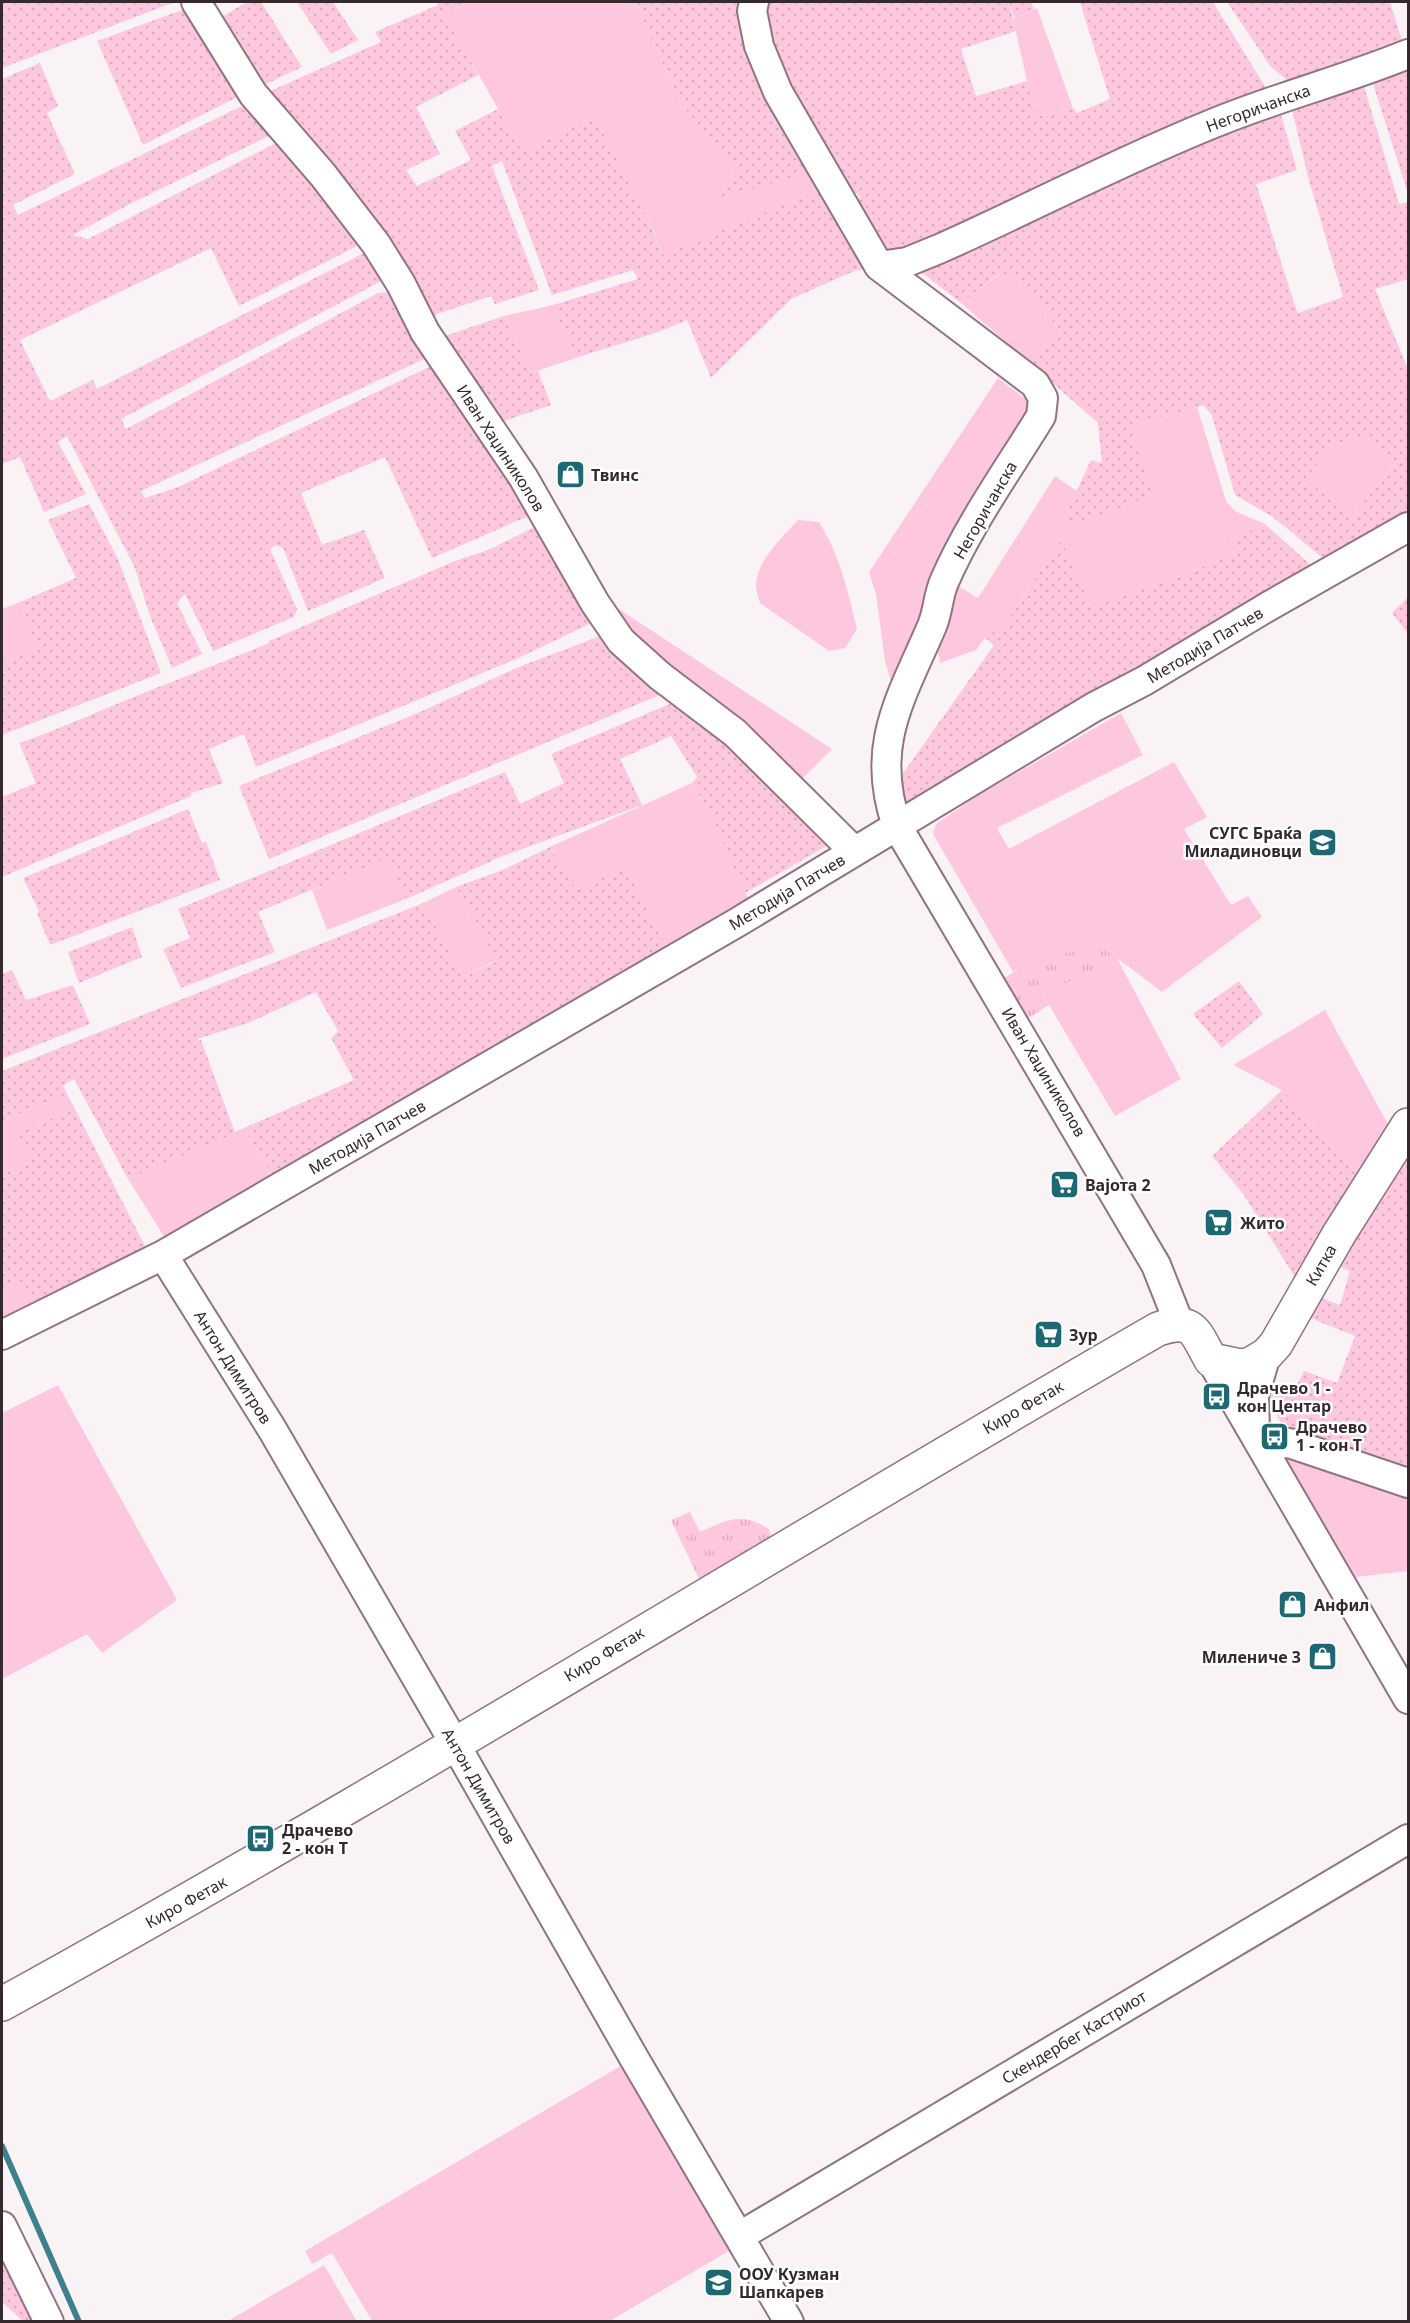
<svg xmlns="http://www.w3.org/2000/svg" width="1410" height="2323" font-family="'Noto Sans',sans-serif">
  <defs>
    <pattern id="park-tufts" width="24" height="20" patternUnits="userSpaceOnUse" patternTransform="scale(1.5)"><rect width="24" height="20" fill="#fdc7dd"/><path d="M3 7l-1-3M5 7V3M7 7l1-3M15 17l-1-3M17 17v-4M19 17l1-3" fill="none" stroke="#d9abbe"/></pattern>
    <pattern id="garden-dots" width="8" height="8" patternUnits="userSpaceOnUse" patternTransform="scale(1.5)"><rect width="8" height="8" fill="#fdc7dd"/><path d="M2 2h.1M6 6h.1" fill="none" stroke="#d9abbe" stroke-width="1.8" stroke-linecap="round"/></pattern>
  </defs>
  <rect width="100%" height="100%" fill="#faf3f6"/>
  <path fill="#fdc7dd" d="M466,2H634L682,105L736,172L721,199L813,168L827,188C771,208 718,235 662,255L654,231L594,116L523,152L443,13Z
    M1037,8L1073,108L1035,117L1013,19Z
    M1000,274L1022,281L1062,334L1030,363L961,303Z
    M553,305L576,358L531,373L504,316Z
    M998,378L1036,407L896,699L885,661L876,594L869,572Z
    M1197,407L1226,501L1235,511L1265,524L1230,540L1235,553L1180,576L1091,606L1061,540L1004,625L985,638L976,650L940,663L936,643L952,582L978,598L1055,476L1078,492L1064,518L1152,495L1130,425Z
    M1366,437L1396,462L1353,515L1305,479L1335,444Z
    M798,520L819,522C840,555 848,592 857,629L845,648L829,651L760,603C758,597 756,590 756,584C757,561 783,536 798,520Z
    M599,596L832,749L792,789L686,695Z
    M20,602L37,648L2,664V609Z
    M1121,713L1143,755L997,828L1009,849L1174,762L1207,817L1184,829L1231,905L1248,896L1262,917L1162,992L1117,958L1181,1079L1115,1116L1043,995L1115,956L1026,965L1013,972L933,834L936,824L977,796Z
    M692,783L715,824L748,898L666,945L625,867L575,890L550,847Z
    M389,857L406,899L327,930L312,890Z
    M456,887L497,960L463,977L423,903Z
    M1325,1010L1389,1126L1359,1176L1282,1090L1233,1065Z
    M67,1094L75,1109L19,1132L31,1162L2,1173V1121Z
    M244,1128L272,1175L165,1238L128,1179Z
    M21,1280L36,1309L2,1327V1288Z
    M58,1385L177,1600L102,1653L87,1634L2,1679V1413Z
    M1261,1445L1408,1483V1571L1339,1579Z
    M634,2058L739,2245L608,2322L372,2321L332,2253L312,2264L305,2251Z
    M324,2265L356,2320L228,2321Z"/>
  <path fill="url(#park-tufts)" d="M1096,945L1116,957L1043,995L1049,1005L1016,1026L992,985L1026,965Z
    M690,1512L700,1532C727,1520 741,1511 769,1529L772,1540L706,1594L671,1520Z"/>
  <path fill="url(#garden-dots)" fill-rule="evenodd" d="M2,2H175L2,68Z
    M247,2H261L302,67L264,85L218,19Z
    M297,2H333L358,40L331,54Z
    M436,2H466L444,13L478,75L416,107L440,154L406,170L417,186L471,160L455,131L498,109L523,152L594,116L651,225L662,255C718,234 771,208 827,188L879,266L854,271L791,299L711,378L687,320C651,337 613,345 576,358L553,305L638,279L633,270L552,295L502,161L492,166L539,290L495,304L491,296L428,317L373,217L290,121L270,91L381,42L375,32L438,5Z
    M634,2H749L814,170L720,199L736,172L682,105Z
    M766,2H1031L1034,9L1015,18L1009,4L1016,31L961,49L976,96L1027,81L1036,117L1073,108L1077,113L1110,99L1080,2H1213L1266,88L890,256L857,204L860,196L847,188L800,104L768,36Z
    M1227,2H1390L1404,47L1291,83L1271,67Z
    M193,6L247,92L143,145L97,41Z
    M1408,61V194L1370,74Z
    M40,63L58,106L47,113L75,174L13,205L18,215L252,101L275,133L128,205L73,235L88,239L280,141L367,241L239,306L211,248L20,340L50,401L93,380L97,389L372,249L389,277L121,419L126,429L378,293L397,291L435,354L141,491L145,498L178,487L429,367L441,366L536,513L432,558L385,457L301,493L322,545L364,530L385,578L308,611L283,548L276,545L270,549L297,609L294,617L213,651L185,594L177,603L202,654L172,668L150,616L135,568L67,436L58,442L86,494L44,512L20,457L2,464V79Z
    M1362,80L1399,204L1408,202V279L1375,289L1408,369V511L1324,559L1273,517L1235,495L1212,416L1204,405L1131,425L1153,495L1069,527L1064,518L1091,460L1102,463L1098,423L1030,363L1062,333L1021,281L999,274L961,303L916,268L1277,102L1297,170L1256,184L1295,306L1298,313L1343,297L1308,177L1290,101ZM1366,437L1396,462L1353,515L1305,479L1335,444Z
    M504,316L531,373L538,371L551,405L501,422L445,336Z
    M89,504L118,559L161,673L2,735V664L37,648L20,602L76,578L48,520Z
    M541,524L596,621L516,659L256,767L244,734L209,749L223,783L191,793V796L2,877V797L36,783L19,743C63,728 103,709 146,692C187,676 228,660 269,643V641L455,561L488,550Z
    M1265,524L1314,568L908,806L899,775L904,772L994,645L985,638L1004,625L1061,540L1091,605L1178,577L1235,553L1230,540Z
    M1408,597V634L1392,613Z
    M603,635L674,689L269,859L239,786L420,712L521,666Z
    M684,698L830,844L745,893L715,824L692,783L697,777L671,736L620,759L642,805L503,856L406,899L388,858L258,912L275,952L181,988L163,949L190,938L178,909L505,772L520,804L564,783L551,754Z
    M188,809L202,843L206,842L220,880L50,945L37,913L39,911L23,878Z
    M550,847L576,890L625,866L666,945L272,1175L244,1128L354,1080L331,1038L338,1031L316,992L248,1023L197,1039L201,1040L235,1133L128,1179L74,1079L63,1085L67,1094L2,1121V1071L423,903L463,977L497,961L456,887L505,869Z
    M132,927L142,957L79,983L68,952Z
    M12,970L26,1000L73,985L90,1024L2,1059V974Z
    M1239,981L1263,1014L1222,1048L1193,1014Z
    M1282,1090L1359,1176L1296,1279L1244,1195L1212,1156Z
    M75,1109L147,1250L36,1309L21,1281L2,1288V1173L31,1162L18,1132Z
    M1408,1153V1466L1379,1460L1283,1426L1270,1404L1273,1383L1294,1391L1304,1371L1337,1383L1355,1336L1308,1317L1316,1296L1340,1305L1350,1271L1329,1262Z
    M2,2249L32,2321H23L2,2302Z"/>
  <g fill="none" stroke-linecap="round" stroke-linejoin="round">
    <path stroke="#3d808e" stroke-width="6" d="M2,2146L79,2322"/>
    <defs>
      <path id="minor" d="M196,2L253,94L323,175L376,244L401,284L425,332L523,477L595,603L621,641L660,676L735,733L854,851
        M754,2L752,11L759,46L778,92L879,266L1035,384L1043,398L1041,416C1008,470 969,524 944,582C938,596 938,612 932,626C901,698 869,746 897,826L1156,1265L1179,1323
        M879,266L907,262L939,249C1029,209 1116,163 1207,126C1273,98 1342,81 1408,54
        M163,1255L272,1429L455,1744L634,2058L789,2322
        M2,1335L163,1255L738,922L1094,707L1144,681L1269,606L1408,527
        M1211,1360L1408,1699
        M1255,1433L1254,1396L1266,1355
        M1261,1445L1289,1443L1408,1483
        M2,2226L49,2322
        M740,2236L1408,1839"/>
      <path id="major" d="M2,2004C392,1789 771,1552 1158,1329C1194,1318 1194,1330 1211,1360L1240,1366L1249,1365L1266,1355L1276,1344L1339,1234L1408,1125"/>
    </defs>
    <use href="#minor" stroke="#917480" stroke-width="32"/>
    <use href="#major" stroke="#917480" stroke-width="36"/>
    <use href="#minor" stroke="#fff" stroke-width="28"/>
    <use href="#major" stroke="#fff" stroke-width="33"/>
  </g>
  <defs>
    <symbol id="shop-square" viewBox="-11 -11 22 22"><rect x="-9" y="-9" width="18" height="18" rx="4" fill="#1e6873" stroke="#fff"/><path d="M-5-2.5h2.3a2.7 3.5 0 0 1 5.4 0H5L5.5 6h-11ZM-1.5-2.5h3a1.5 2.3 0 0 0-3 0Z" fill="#fff"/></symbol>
    <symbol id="school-square" viewBox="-11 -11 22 22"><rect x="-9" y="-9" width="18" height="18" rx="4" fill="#1e6873" stroke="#fff"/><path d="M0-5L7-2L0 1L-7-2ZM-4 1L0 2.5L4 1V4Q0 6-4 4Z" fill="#fff"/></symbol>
    <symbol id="supermarket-square" viewBox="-11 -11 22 22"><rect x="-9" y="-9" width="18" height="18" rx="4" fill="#1e6873" stroke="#fff"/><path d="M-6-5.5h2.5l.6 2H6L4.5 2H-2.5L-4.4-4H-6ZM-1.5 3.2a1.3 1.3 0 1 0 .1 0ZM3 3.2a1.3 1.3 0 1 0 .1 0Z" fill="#fff"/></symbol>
    <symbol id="bus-square" viewBox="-11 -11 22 22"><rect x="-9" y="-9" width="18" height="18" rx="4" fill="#1e6873" stroke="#fff"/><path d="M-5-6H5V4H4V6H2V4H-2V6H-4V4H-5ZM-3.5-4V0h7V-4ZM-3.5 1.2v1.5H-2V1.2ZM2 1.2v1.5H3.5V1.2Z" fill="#fff"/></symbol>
  </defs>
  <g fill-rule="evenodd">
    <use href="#shop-square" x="554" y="458" width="33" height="33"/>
    <use href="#school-square" x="1306" y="826" width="33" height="33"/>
    <use href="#supermarket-square" x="1048" y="1168" width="33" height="33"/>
    <use href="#supermarket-square" x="1202" y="1206" width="33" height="33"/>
    <use href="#supermarket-square" x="1032" y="1318" width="33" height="33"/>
    <use href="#bus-square" x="1200" y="1380" width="33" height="33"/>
    <use href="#bus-square" x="1258" y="1420" width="33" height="33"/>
    <use href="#shop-square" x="1276" y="1588" width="33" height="33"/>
    <use href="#shop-square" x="1306" y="1640" width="33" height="33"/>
    <use href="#bus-square" x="244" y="1822" width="33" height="33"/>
    <use href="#school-square" x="702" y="2266" width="33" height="33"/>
  </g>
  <g text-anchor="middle" stroke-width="5" stroke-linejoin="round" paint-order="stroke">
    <g font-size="16" fill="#35292e" stroke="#fff">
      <text transform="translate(1258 108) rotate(-20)" y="6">Негоричанска</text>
      <text transform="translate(501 448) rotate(57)" y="6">Иван Хаџиниколов</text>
      <text transform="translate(985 510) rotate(-60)" y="6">Негоричанска</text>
      <text transform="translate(1205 645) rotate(-31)" y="6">Методија Патчев</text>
      <text transform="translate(787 892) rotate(-31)" y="6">Методија Патчев</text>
      <text transform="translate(1044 1072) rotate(59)" y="6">Иван Хаџиниколов</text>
      <text transform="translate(367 1137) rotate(-30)" y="6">Методија Патчев</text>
      <text transform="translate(1321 1265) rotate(-60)" y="6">Китка</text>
      <text transform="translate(233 1367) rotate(58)" y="6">Антон Димитров</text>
      <text transform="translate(1023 1407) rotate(-30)" y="6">Киро Фетак</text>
      <text transform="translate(604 1654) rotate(-31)" y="6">Киро Фетак</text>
      <text transform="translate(479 1786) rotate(60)" y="6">Антон Димитров</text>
      <text transform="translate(186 1902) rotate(-29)" y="6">Киро Фетак</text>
      <text transform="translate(1074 2037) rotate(-31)" y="6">Скендербег Кастриот</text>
    </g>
    <g font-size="16" font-weight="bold" fill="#35292e" stroke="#fff" text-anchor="start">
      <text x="591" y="481">Твинс</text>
      <text x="1302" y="839" text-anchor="end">СУГС Браќа<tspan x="1302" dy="18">Миладиновци</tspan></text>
      <text x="1085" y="1191">Вајота 2</text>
      <text x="1240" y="1229">Жито</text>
      <text x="1069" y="1341">Зур</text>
      <text x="1237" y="1394">Драчево 1 -<tspan x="1237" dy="18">кон Центар</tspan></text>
      <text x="1296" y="1433">Драчево<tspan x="1296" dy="18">1 - кон T</tspan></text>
      <text x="1314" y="1611">Анфил</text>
      <text x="1301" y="1663" text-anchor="end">Милениче 3</text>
      <text x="282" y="1836">Драчево<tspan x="282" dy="18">2 - кон T</tspan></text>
      <text x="739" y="2280">ООУ Кузман<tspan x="739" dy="18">Шапкарев</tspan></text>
    </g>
  </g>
  <rect width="1410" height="2323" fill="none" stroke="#35292e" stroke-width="6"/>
</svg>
